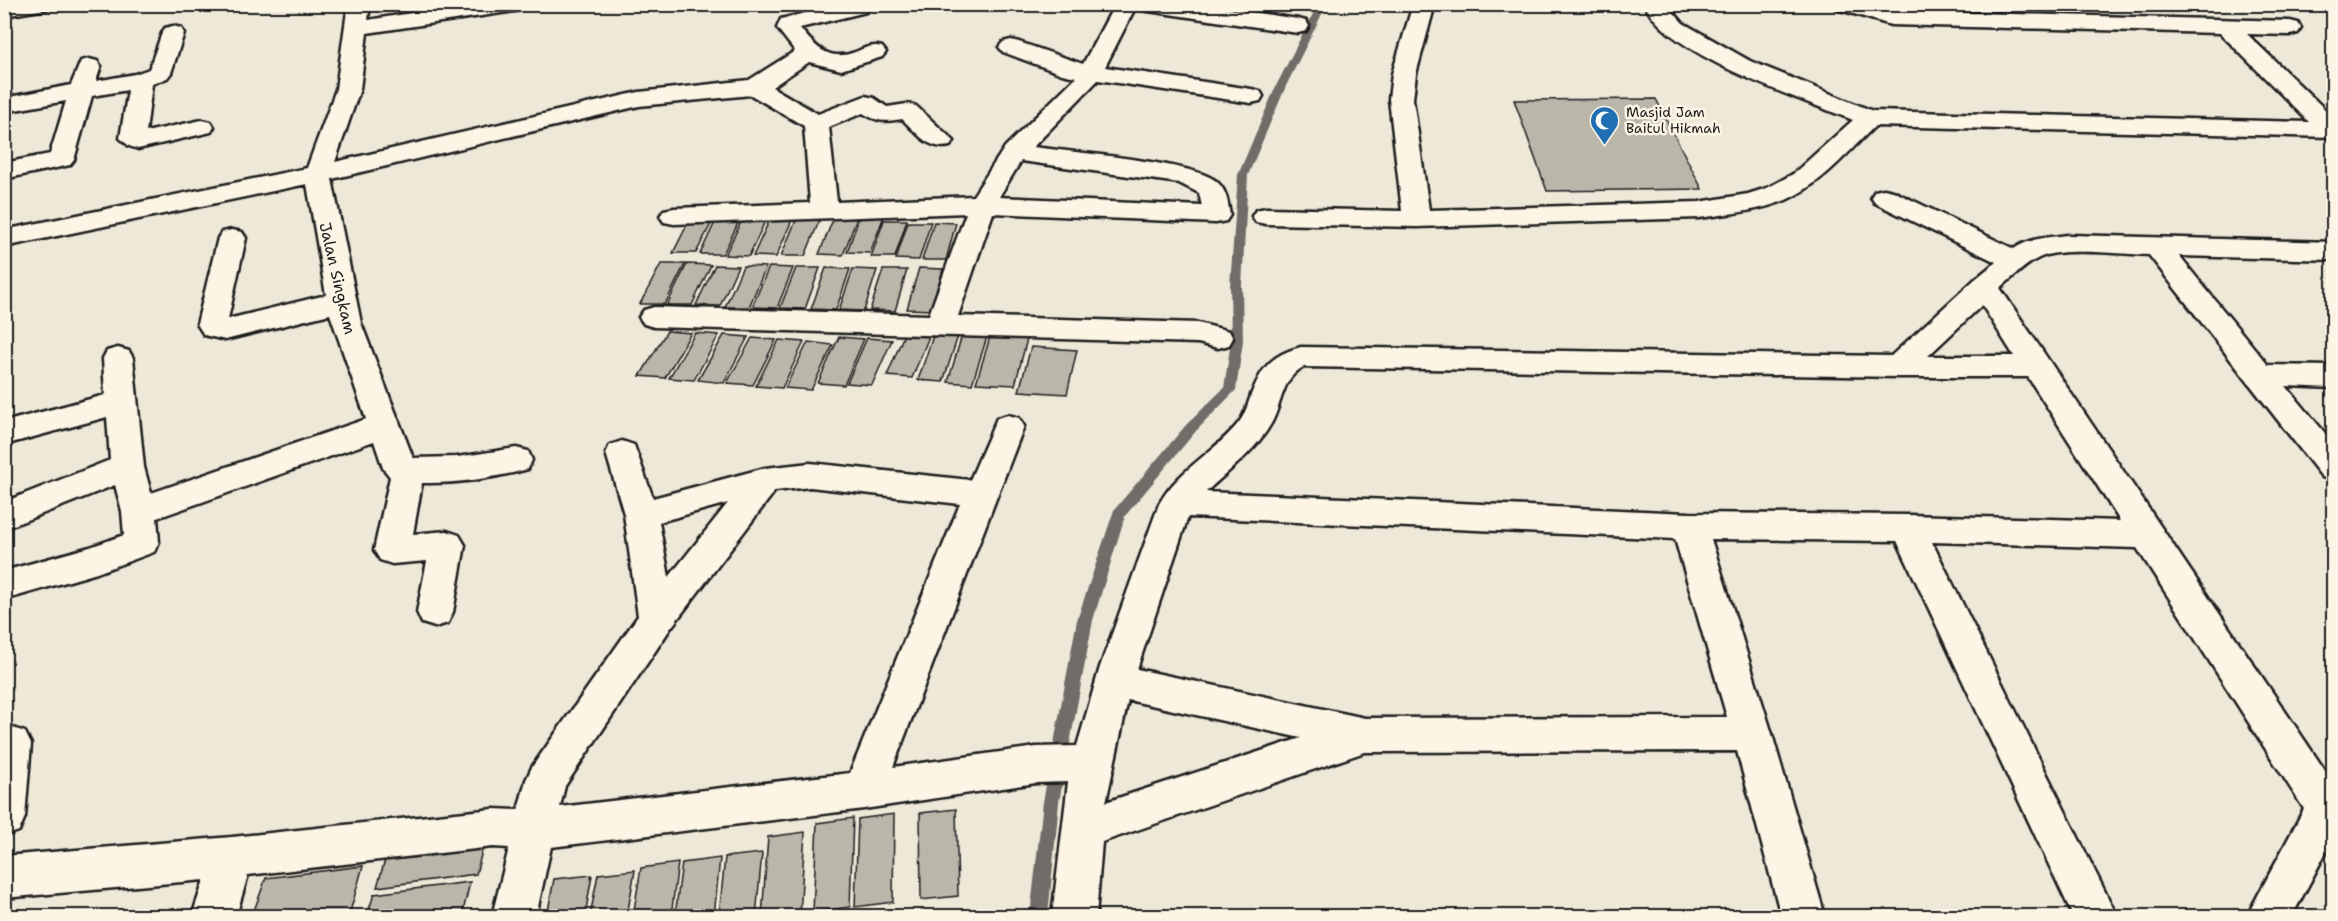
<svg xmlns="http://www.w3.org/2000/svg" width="2338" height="921" font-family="'Shantell Sans',sans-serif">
  <rect width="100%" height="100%" fill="#eee8d9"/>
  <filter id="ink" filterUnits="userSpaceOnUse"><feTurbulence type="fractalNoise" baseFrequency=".0167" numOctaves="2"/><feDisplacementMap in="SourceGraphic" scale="12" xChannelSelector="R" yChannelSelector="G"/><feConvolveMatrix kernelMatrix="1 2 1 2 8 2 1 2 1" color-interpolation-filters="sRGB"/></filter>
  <g filter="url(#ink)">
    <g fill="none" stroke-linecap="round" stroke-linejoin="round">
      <path fill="#6f6c67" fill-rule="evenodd" d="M1318,4H1327L1286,86L1248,175L1242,286L1243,341L1236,390L1196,431L1125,516L1093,620L1059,802L1048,916H1030L1043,802L1077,620L1114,510L1186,425L1224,388L1231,341L1230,286L1238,175L1276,86Z"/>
    </g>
    <path fill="#bab6aa" stroke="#1c1c1c" stroke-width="1.5" d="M1656,99L1702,189L1547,191L1514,100Z
      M692,215L715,216L696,253H673Z
      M860,215L884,216L870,253L847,252Z
      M718,216L741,217L723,254H700Z
      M834,217L857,218L843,255L819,254Z
      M743,218L766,219L749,256L725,255Z
      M797,218L820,219L805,256H781Z
      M770,219L792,220L776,257L753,256Z
      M884,220H907L895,257H871Z
      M908,222H931L919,260L896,259Z
      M934,222L956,223L946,260H922Z
      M661,264H685L665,304H640Z
      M687,264L711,265L692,305H667Z
      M715,265L738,266L720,306L696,305Z
      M743,266L766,267L749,307H725Z
      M769,267L793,268L777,308L752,307Z
      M796,268H820L805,309L780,308Z
      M826,268L850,269L836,310L811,309Z
      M919,268L943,269L932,310L907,309Z
      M853,269L877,270L864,311L839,310Z
      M883,270H907L895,311L870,310Z
      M667,331L691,333L665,378L640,376Z
      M905,332L930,334L912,378L887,376Z
      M695,333L719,335L694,380L669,378Z
      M934,333L958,336L943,382L918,380Z
      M724,335L748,337L724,383L698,380Z
      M962,335L987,337L972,384L948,382Z
      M839,337L864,339L844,385L818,383Z
      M990,337L1027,339L1015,385L976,383Z
      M752,338L776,340L753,385L727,383Z
      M867,338L892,340L872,385L847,383Z
      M779,340L804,342L782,388L756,386Z
      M808,342L833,345L811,390L785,388Z
      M1031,347L1077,350L1067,394L1019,391Z
      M956,809L958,896L921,900L920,813Z
      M894,814L893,902L855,907L858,819Z
      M853,818L850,907L813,912L817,823Z
      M805,832L800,916H762L768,837Z
      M485,840L476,874L377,887L387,853Z
      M762,853L756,916H719L725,857Z
      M720,858L714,916H675L682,863Z
      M678,863L671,916H633L641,868Z
      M363,866L350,912L315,916H252L266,878Z
      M635,870L627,916H590L598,874Z
      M592,875L585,916H547L554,879Z
      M470,882L462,916H367L374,894Z"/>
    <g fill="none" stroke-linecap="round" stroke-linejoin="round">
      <defs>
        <path id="minor" d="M4,4H50L47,9L4,16Z
          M348,4H370L368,20L468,4H526L523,9L515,11L367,33L360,89L335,162L639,92L749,80L795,51L777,28L781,19L841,4H867L869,7L866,12L800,28C815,47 829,62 855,52C865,48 872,44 882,47L886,52L882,57L841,70L809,62L772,87L818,114L865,96L874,98L887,107L907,104L916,106L954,141L950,146C929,151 916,132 902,119C885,122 877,122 863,113L829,127L837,202L973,196L1005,147L1076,77L1062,74L1003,52L999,47L1003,42L1011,40L1019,42L1083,64L1115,4H1137L1105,67L1251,89L1260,91L1263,96L1260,101L1251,103L1098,80L1033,147C1069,152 1194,162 1216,181C1227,190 1228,203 1230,215L1226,221L1216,223L993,213L958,316L1198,323L1229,331L1233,338L1229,345L1218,348L1198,343L654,327L644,324L639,317L644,310L654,307L929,315L966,213L674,224L664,222L660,216L664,210L674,208L810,203L804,126L751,95L639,106L332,179L361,323L413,458L457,457L516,448L528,451L532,460L528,469C495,478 456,484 422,483L413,534L447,531L459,535L465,545L453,612L448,623L435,627L422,623L417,612L427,561L392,564L380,560L374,550L390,477L383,468L374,441L157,518L159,542L154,552L97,573L4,600V571L90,547L124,535L122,511L115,485L4,529V502L110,460L107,417L4,445V422L105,395L103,358L107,351L118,348L129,351L133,358L144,467L151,493L366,419L330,314L225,340L204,335L197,324L218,238L222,232L232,230L242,232L246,238L228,319L326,295L307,184L4,247V230L307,168L336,89ZM1021,161L1179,183L1199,193L1202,206L999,197Z
          M1137,4H1197L1298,19L1306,21L1309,26L1306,31L1298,33L1148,11L1140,9Z
          M1413,4H1435L1416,74L1413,99L1429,210L1699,202L1748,194L1767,188L1793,174L1853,120C1799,98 1670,57 1644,4H1666L1683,23L1750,61L1873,111L2309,122L2220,33L1891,25L1837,9L1834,4H1870L1893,11L2290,21L2298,23L2301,28L2298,33L2290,35L2247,34L2334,118V137L1875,126C1848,152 1822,184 1786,200C1759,211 1728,214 1699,218L1417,227L1266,224L1256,222L1252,216L1256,210L1266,208L1402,211L1389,99L1392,74Z
          M173,26L181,28L184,33L171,73L167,78L152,84L146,132L202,120L211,122L214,127L211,132L138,149L129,146L120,138L128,90L92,96L74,160L70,165L4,179V163L50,154L66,101L4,112V98L71,85L81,61L89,59L97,61L101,66L96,81L135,74L149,69L162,33L165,28Z
          M1884,189L1893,191L2014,249C2029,238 2050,237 2068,235L2334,242V260L2179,256L2268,365L2334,366V388L2286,386L2334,444V480L2322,477L2149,255C2122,254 2063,247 2041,257C2026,263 2013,278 2000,288L2330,778L2334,776V837L2292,916H2247L2304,809L2137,548L1932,542L2117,916H2073L1897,541L1711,539L1772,734L1825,916H1781L1737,751L1365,752L1102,842L1096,916H1052L1068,782L1036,783L864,809L551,847L536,916H492L509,848L493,847L248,875L236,916H192L204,880L4,898V856L232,837L493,809L518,810L526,780L532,767L638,616L624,514L606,453L610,445L622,441L634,445L653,498L765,468L810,463L970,480L997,418L1008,415L1019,418L1024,426L893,767L1036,747L1077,746L1100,667L1159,504C1178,469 1216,452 1240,421C1245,414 1248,404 1251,395C1262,367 1271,355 1301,347L1891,356L1974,280L1996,262L1875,203L1871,197L1875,191ZM1982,305L2014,356H1928ZM1304,367L1898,377H2028L2120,521L1908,515L1689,513L1206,492C1229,470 1256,451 1272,422C1282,403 1282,377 1304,367ZM810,487L960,504L850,773L560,807L565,786L670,629L775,491ZM728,503L669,577L659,522ZM1188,517L1675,539L1727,717L1365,718L1137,669ZM1128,700L1301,738L1106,802Z
          M4,725L25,732L31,744L25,817L19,831L4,836Z"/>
      </defs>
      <use href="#minor" stroke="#1c1c1c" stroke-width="5"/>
      <use href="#minor" fill="#fcf5e5" fill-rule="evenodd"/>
    </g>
  </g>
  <defs>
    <symbol id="mosque-pin" viewBox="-11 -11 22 30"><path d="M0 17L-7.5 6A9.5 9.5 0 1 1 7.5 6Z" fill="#1f6fb2" stroke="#fcf5e5"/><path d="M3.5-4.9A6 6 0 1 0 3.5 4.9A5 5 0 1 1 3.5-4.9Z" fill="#fff"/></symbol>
  </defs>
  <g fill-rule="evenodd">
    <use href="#mosque-pin" x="1588" y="104" width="33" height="45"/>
  </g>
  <g text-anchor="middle" stroke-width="5" stroke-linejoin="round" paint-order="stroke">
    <g font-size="14" fill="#1c1c1c" stroke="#fcf5e5" text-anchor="start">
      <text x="1626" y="117">Masjid Jam<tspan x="1626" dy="16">Baitul Hikmah</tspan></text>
    </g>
    <g font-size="16" fill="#1c1c1c" stroke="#fcf5e5">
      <text transform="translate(338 278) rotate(77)" y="6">Jalan Singkam</text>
    </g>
  </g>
  <rect width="2338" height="921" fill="none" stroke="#fcf5e5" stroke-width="24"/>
  <rect x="12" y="12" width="2314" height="897" fill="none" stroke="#1c1c1c" stroke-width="2" filter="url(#ink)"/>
</svg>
